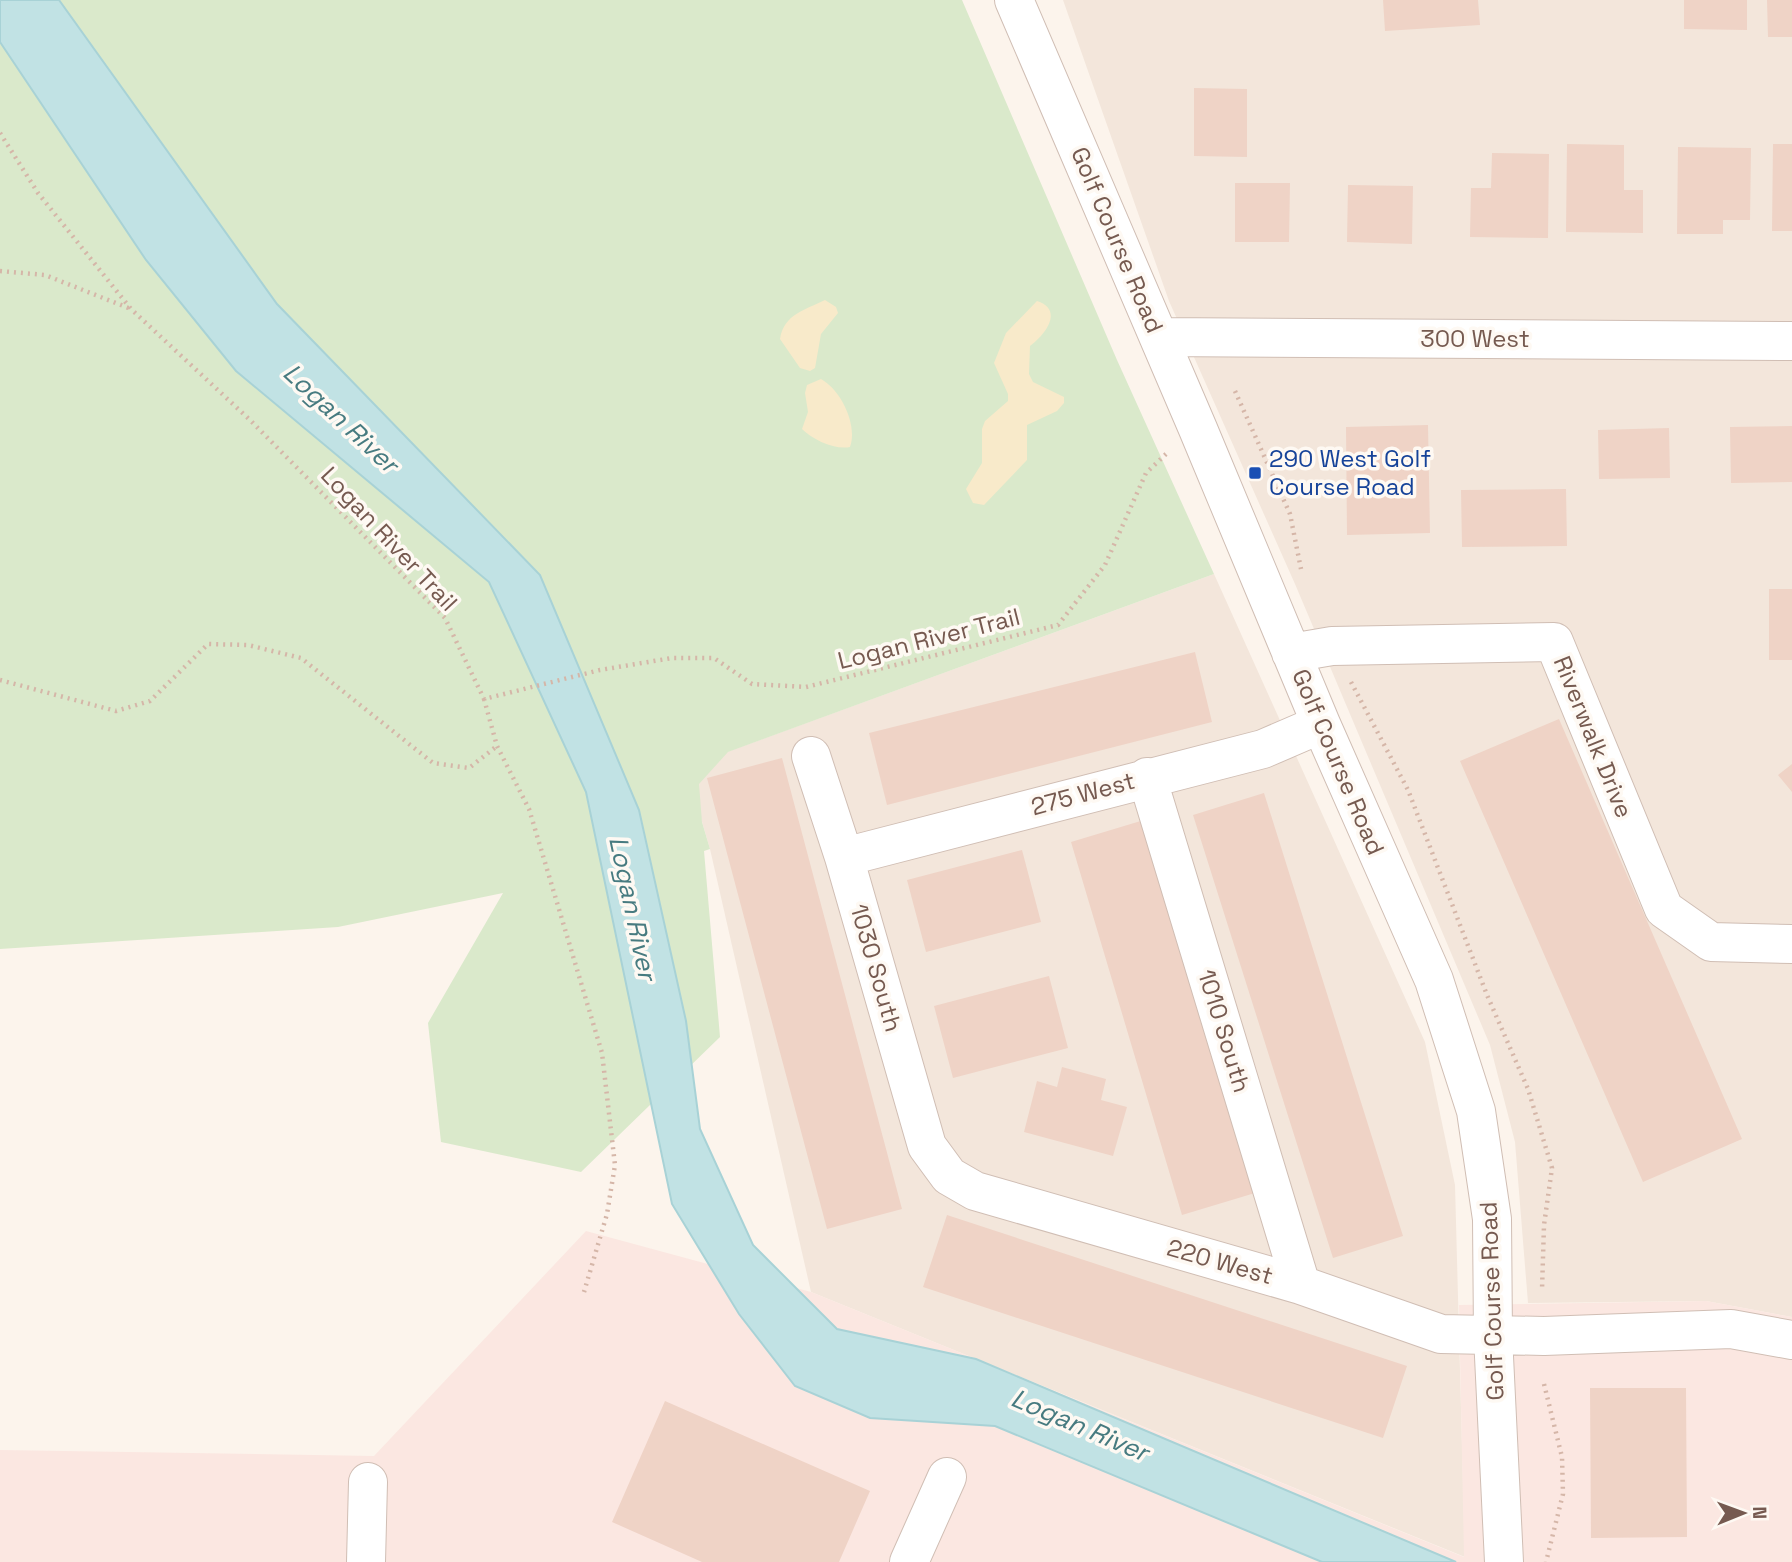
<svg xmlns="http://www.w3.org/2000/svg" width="1792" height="1562" font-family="'Space Grotesk',sans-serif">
  <rect width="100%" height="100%" fill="#fcf4ec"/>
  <path fill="#f3e6db" d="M1063,0H1792V1317L1706,1301L1528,1303L1515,1142L1490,1045L1295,584L1169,301Z
    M1214,574L1425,1042L1455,1185L1465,1557L811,1292L710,849L686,767Z"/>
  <path fill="#fbe7e1" d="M586,1231L811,1292L1464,1557L1459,1305L1706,1301L1792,1317V1562H0V1450L374,1456Z"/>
  <path fill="#dae9cb" d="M0,0H962L1117,360L1214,574L728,752L699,784L702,822L710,849L704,851L720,1037L581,1172L441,1142L428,1023L503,893L338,927L0,949Z"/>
  <path fill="#f8eaca" d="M825,300L836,307L838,313L821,334L815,368L810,371L800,368L780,339C784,314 805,310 825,300Z
    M1037,301C1065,310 1044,336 1030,346L1029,374L1033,382L1064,397V403L1057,411L1027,425V460L984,505L973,503L966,489L982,463V429L985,421L1008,401V394L994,363L1006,333Z
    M821,379C841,390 858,425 850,447C835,450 813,440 802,429L808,412L805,393L807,385Z"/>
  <path fill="#c1e2e4" stroke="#a8d2d6" stroke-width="2" d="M0,0H59L277,304L540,575L639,810L686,1021L700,1129L753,1245L837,1329L976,1359L1456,1562H1322L995,1426L870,1418L795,1386L739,1314L672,1204L586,792L489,582L236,371L146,260L0,42Z"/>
  <path fill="#efd3c6" d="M1383,0H1478L1480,25L1385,31Z
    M1684,0H1747V30L1684,29Z
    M1767,0H1792V37H1768Z
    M1194,88L1247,89V157L1194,156Z
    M1567,144L1624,145V190H1643V233L1566,232Z
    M1773,144H1792V231H1772Z
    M1678,147L1751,148L1750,220H1723V234H1677Z
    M1492,153L1549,154L1548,238L1470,237L1471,188H1491Z
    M1235,183H1290L1289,242H1235Z
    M1348,185L1413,186L1412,244L1347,242Z
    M1428,425L1430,533L1347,535L1346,427Z
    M1792,426V482L1731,483L1730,427Z
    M1669,428L1670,478L1599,479L1598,430Z
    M1566,489L1567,546L1462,547L1461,490Z
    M1769,589H1792V660H1769Z
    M1195,652L1212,722L887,805L869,733Z
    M1559,719L1742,1139L1643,1182L1460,761Z
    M782,758L902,1209L827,1229L707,778Z
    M1792,764V792L1778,775Z
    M1264,793L1403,1236L1333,1258L1193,815Z
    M1144,820L1255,1193L1182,1215L1071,842Z
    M1022,850L1041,922L926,952L907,880Z
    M1049,976L1068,1048L953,1078L934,1006Z
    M1062,1067L1106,1079L1101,1100L1127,1107L1113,1156L1024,1132L1037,1081L1057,1087Z
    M947,1215L1407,1366L1383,1438L923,1287Z
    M1590,1388H1686L1687,1537L1591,1538Z
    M665,1401L870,1491L839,1562H702L612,1522Z"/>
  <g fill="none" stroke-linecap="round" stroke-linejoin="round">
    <defs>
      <path id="minor" d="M1014,0L1198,429L1321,724L1434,980L1476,1111L1492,1219L1493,1336L1504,1562
        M1159,337L1792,341
        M1291,653L1332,646L1554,642L1664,909L1711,942L1792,944
        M811,756L844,857L927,1146L949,1176L975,1191L1301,1285L1441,1334L1544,1336L1731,1329L1792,1340
        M1147,777L1301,1285
        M844,857L1263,749L1321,724
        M366,1562L368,1482
        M909,1562L947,1477"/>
    </defs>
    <use href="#minor" stroke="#d0beb4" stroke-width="40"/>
    <path stroke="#d5b6a8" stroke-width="4.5" stroke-dasharray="2 5" stroke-linecap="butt" d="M0,133L38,193L131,309L250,420L445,618L484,699L600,670L672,658H714L752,684L806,687L1058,625L1105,565L1146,473L1166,454
      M0,271L45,275L131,309
      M1235,391L1290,514L1301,569
      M0,680L116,711L150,701L208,644L248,645L301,658L433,763L469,768L497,746
      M1351,682L1408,790L1487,995L1528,1089L1552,1168L1544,1225L1542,1290
      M484,699L497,746L529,809L602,1053L615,1165L607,1214L584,1292
      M1544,1384L1562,1457L1563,1494L1546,1562"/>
    <use href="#minor" stroke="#fff" stroke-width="38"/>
  </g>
  <rect fill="#1a4fb4" stroke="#fef9f3" stroke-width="2.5" x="1248" y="466" width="14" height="14" rx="3.5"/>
  <g text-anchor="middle" stroke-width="7" stroke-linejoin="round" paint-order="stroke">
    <g font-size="24" fill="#765a50" stroke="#fef9f3">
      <text transform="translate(1117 240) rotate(67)" y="8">Golf Course Road</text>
      <text x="1475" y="347">300 West</text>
      <text transform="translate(389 539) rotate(47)" y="8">Logan River Trail</text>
      <text transform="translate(929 639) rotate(-14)" y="8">Logan River Trail</text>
      <text transform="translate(1593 737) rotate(68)" y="8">Riverwalk Drive</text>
      <text transform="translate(1338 762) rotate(67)" y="8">Golf Course Road</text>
      <text transform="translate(1083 794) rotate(-15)" y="8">275 West</text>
      <text transform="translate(876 968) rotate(74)" y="8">1030 South</text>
      <text transform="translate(1224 1031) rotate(73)" y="8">1010 South</text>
      <text transform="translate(1220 1262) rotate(16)" y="8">220 West</text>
      <text transform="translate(1492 1301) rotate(-92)" y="8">Golf Course Road</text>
    </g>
    <g font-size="24" fill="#164399" stroke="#fef9f3" text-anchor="start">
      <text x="1269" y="467">290 West Golf<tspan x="1269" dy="28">Course Road</tspan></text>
    </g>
    <g font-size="26" font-style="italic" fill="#477b80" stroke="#fef9f3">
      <text transform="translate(341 418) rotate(43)" y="9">Logan River</text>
      <text transform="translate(633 908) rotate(78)" y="9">Logan River</text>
      <text transform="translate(1080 1425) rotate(23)" y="9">Logan River</text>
    </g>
  </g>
  <g transform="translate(1743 1513) rotate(89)" stroke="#fef9f3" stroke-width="5" paint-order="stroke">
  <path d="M0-5L12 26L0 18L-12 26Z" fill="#765a50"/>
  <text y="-10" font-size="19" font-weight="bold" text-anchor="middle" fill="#765a50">N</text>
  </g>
</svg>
